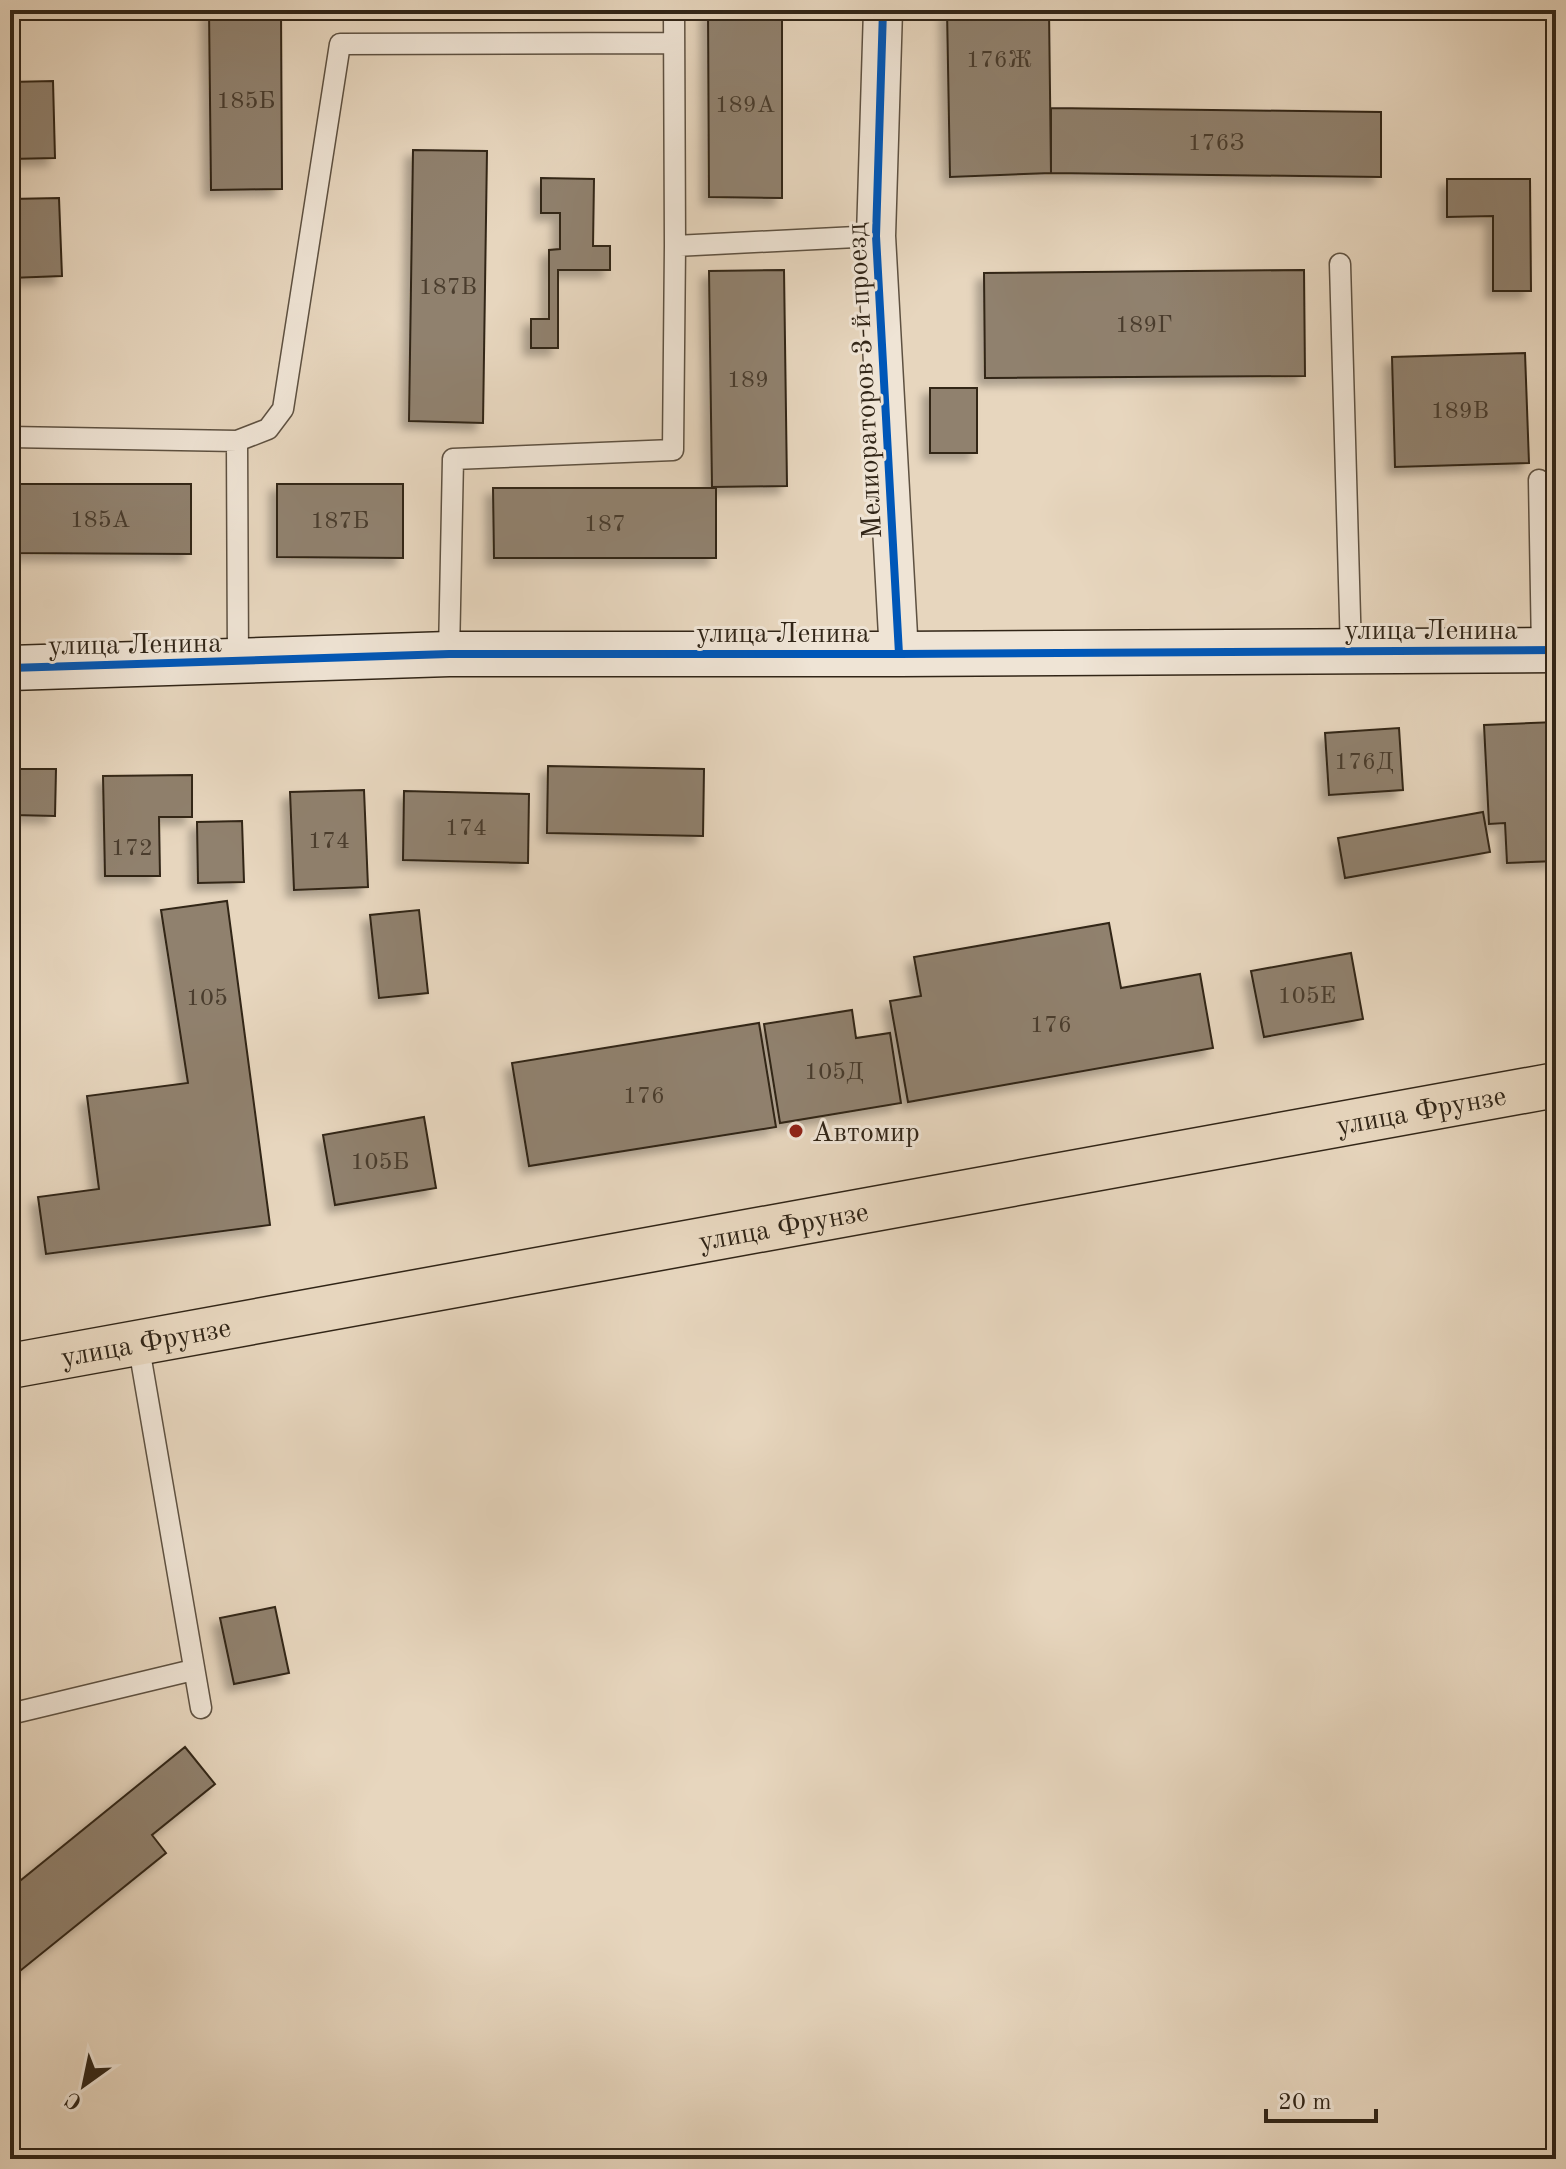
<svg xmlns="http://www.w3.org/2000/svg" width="1566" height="2169" font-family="'Old Standard TT',serif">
  <defs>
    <filter id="shadow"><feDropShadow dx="-7" dy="7" stdDeviation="4" flood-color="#0004"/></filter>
  </defs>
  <rect width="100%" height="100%" fill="#e7d6be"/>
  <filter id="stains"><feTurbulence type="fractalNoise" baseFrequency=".0025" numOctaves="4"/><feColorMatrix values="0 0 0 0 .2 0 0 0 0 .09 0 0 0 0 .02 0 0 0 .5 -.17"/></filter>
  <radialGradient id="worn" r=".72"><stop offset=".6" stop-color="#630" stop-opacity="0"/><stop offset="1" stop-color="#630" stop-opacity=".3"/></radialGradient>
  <path fill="#90816e" stroke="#312517" stroke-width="2" filter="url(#shadow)" d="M209,10H281L282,189L211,190Z
    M708,10H782V198L709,197Z
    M947,10H1049L1051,173L950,177Z
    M53,81L55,158L10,159V82Z
    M1051,108L1381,112V177L1051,173Z
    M413,150L487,151L483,423L409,421Z
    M541,178L594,179L593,246H610V270H558V348H531V319H549V250L560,249V213H541Z
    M1447,179H1530L1531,291H1493V216L1447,217Z
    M59,198L62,276L10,278V199Z
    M784,270L787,486L712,487L709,271Z
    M1304,270L1305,376L985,378L984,273Z
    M1525,353L1529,463L1395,467L1392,357Z
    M930,388H977V453H930Z
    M10,484H191V554L10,553Z
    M277,484H403V558L277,557Z
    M493,488H716V558H494Z
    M1556,722V861L1507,863L1505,823L1489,824L1484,725Z
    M1399,728L1403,790L1329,795L1325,733Z
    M548,766L704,769L703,836L547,833Z
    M15,769H56L55,816L14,815Z
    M192,775V817H159L160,876H105L103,776Z
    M364,790L368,887L294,890L290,792Z
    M404,791L529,794L528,863L403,860Z
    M1483,812L1490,852L1345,878L1338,838Z
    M242,821L244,882L198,883L197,822Z
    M227,901L270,1225L46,1254L38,1197L99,1189L87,1096L188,1083L161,910Z
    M419,910L428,993L379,998L370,915Z
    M1109,923L1121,988L1200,974L1213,1048L908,1102L890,1001L921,996L914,957Z
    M1351,953L1363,1019L1264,1037L1251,971Z
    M852,1010L856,1038L890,1033L901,1103L780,1123L764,1024Z
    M759,1023L776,1127L529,1166L512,1063Z
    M424,1117L436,1188L335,1205L323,1135Z
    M275,1607L289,1673L234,1684L220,1618Z
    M185,1747L215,1784L152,1835L166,1853L10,1979V1889Z"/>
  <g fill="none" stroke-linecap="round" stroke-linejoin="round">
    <defs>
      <path id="lane" d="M674,10L675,246L876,236
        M1340,264L1351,652
        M10,437L237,441L238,662
        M237,441L268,429L283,409L340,44L674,43
        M1539,480L1542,650
        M449,654L453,459L673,450L675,246
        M138,1342L201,1708
        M10,1714L193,1670"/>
      <path id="street" d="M883,10L876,236L899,654"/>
      <path id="secondary" d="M10,668L449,654H899L1556,650"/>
      <g id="primary">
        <path id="s1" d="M10,1366L1556,1085"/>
      </g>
    </defs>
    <use href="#lane" stroke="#5e5141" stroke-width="23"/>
    <use href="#street" stroke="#5e5141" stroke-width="41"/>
    <use href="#secondary" stroke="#312517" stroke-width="47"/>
    <use href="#primary" stroke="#312517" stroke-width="47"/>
    <use href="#lane" stroke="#efe4d5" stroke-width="20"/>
    <use href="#street" stroke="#efe4d5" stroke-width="38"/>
    <use href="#secondary" stroke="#efe4d5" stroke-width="44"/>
    <use href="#primary" stroke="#e7d6be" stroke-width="44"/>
    <defs>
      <path id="cycleway" d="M883,10L876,236L899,654
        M10,668L449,654H899L1556,650"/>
    </defs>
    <use href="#cycleway" stroke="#efe4d5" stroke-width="13"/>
    <use href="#cycleway" stroke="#0057b8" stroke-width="8"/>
  </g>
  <circle fill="#8f2418" stroke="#efe4d5" stroke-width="3" cx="796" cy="1131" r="8"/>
  <g text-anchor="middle" stroke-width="6" stroke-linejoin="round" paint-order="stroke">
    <g font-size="24" fill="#493c2d">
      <text x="999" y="67">176Ж</text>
      <text x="246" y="108">185Б</text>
      <text x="745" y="112">189А</text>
      <text x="1216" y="150">176З</text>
      <text x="448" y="294">187В</text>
      <text x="1144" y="332">189Г</text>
      <text x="748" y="387">189</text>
      <text x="1460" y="418">189В</text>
      <text x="100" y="527">185А</text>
      <text x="340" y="528">187Б</text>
      <text x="605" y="531">187</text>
      <text x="1364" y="769">176Д</text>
      <text x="466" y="835">174</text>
      <text x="329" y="848">174</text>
      <text x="132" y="855">172</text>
      <text x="1307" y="1003">105Е</text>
      <text x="207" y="1005">105</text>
      <text x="1051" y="1032">176</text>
      <text x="834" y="1079">105Д</text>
      <text x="644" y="1103">176</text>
      <text x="380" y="1169">105Б</text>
    </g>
    <g font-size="28" fill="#312517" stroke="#efe4d5">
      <text transform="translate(863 381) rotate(-93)" y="10">Мелиораторов 3-й проезд</text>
      <text x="1431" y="639">улица Ленина</text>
      <text x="783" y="642">улица Ленина</text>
      <text transform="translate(135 643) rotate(-1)" y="10">улица Ленина</text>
      <text dy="10" stroke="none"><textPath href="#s1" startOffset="1434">улица Фрунзе</textPath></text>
      <text dy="10" stroke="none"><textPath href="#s1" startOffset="786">улица Фрунзе</textPath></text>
      <text dy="10" stroke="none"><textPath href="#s1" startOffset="138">улица Фрунзе</textPath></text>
    </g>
    <g font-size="28" fill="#312517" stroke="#efe4d5" text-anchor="start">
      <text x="812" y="1141">Автомир</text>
    </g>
  </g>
  <rect width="1566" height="2169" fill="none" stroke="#e7d6be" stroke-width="40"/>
  <rect x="12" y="12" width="1542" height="2145" fill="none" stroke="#312517" stroke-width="4"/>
  <rect x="20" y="20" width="1526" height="2129" fill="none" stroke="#312517" stroke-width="2"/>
  <g transform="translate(84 2085) rotate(213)" stroke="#efe4d5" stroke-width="6" paint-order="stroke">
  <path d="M0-6L14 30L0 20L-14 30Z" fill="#312517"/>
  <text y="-12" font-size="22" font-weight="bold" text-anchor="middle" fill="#312517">С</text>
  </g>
  <path d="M1266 2109v12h110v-12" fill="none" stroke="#312517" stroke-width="4"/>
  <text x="1278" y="2109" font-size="24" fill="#312517" stroke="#efe4d5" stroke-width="6" paint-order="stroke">20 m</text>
  <rect width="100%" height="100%" filter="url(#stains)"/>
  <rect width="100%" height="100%" fill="url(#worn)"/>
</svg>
